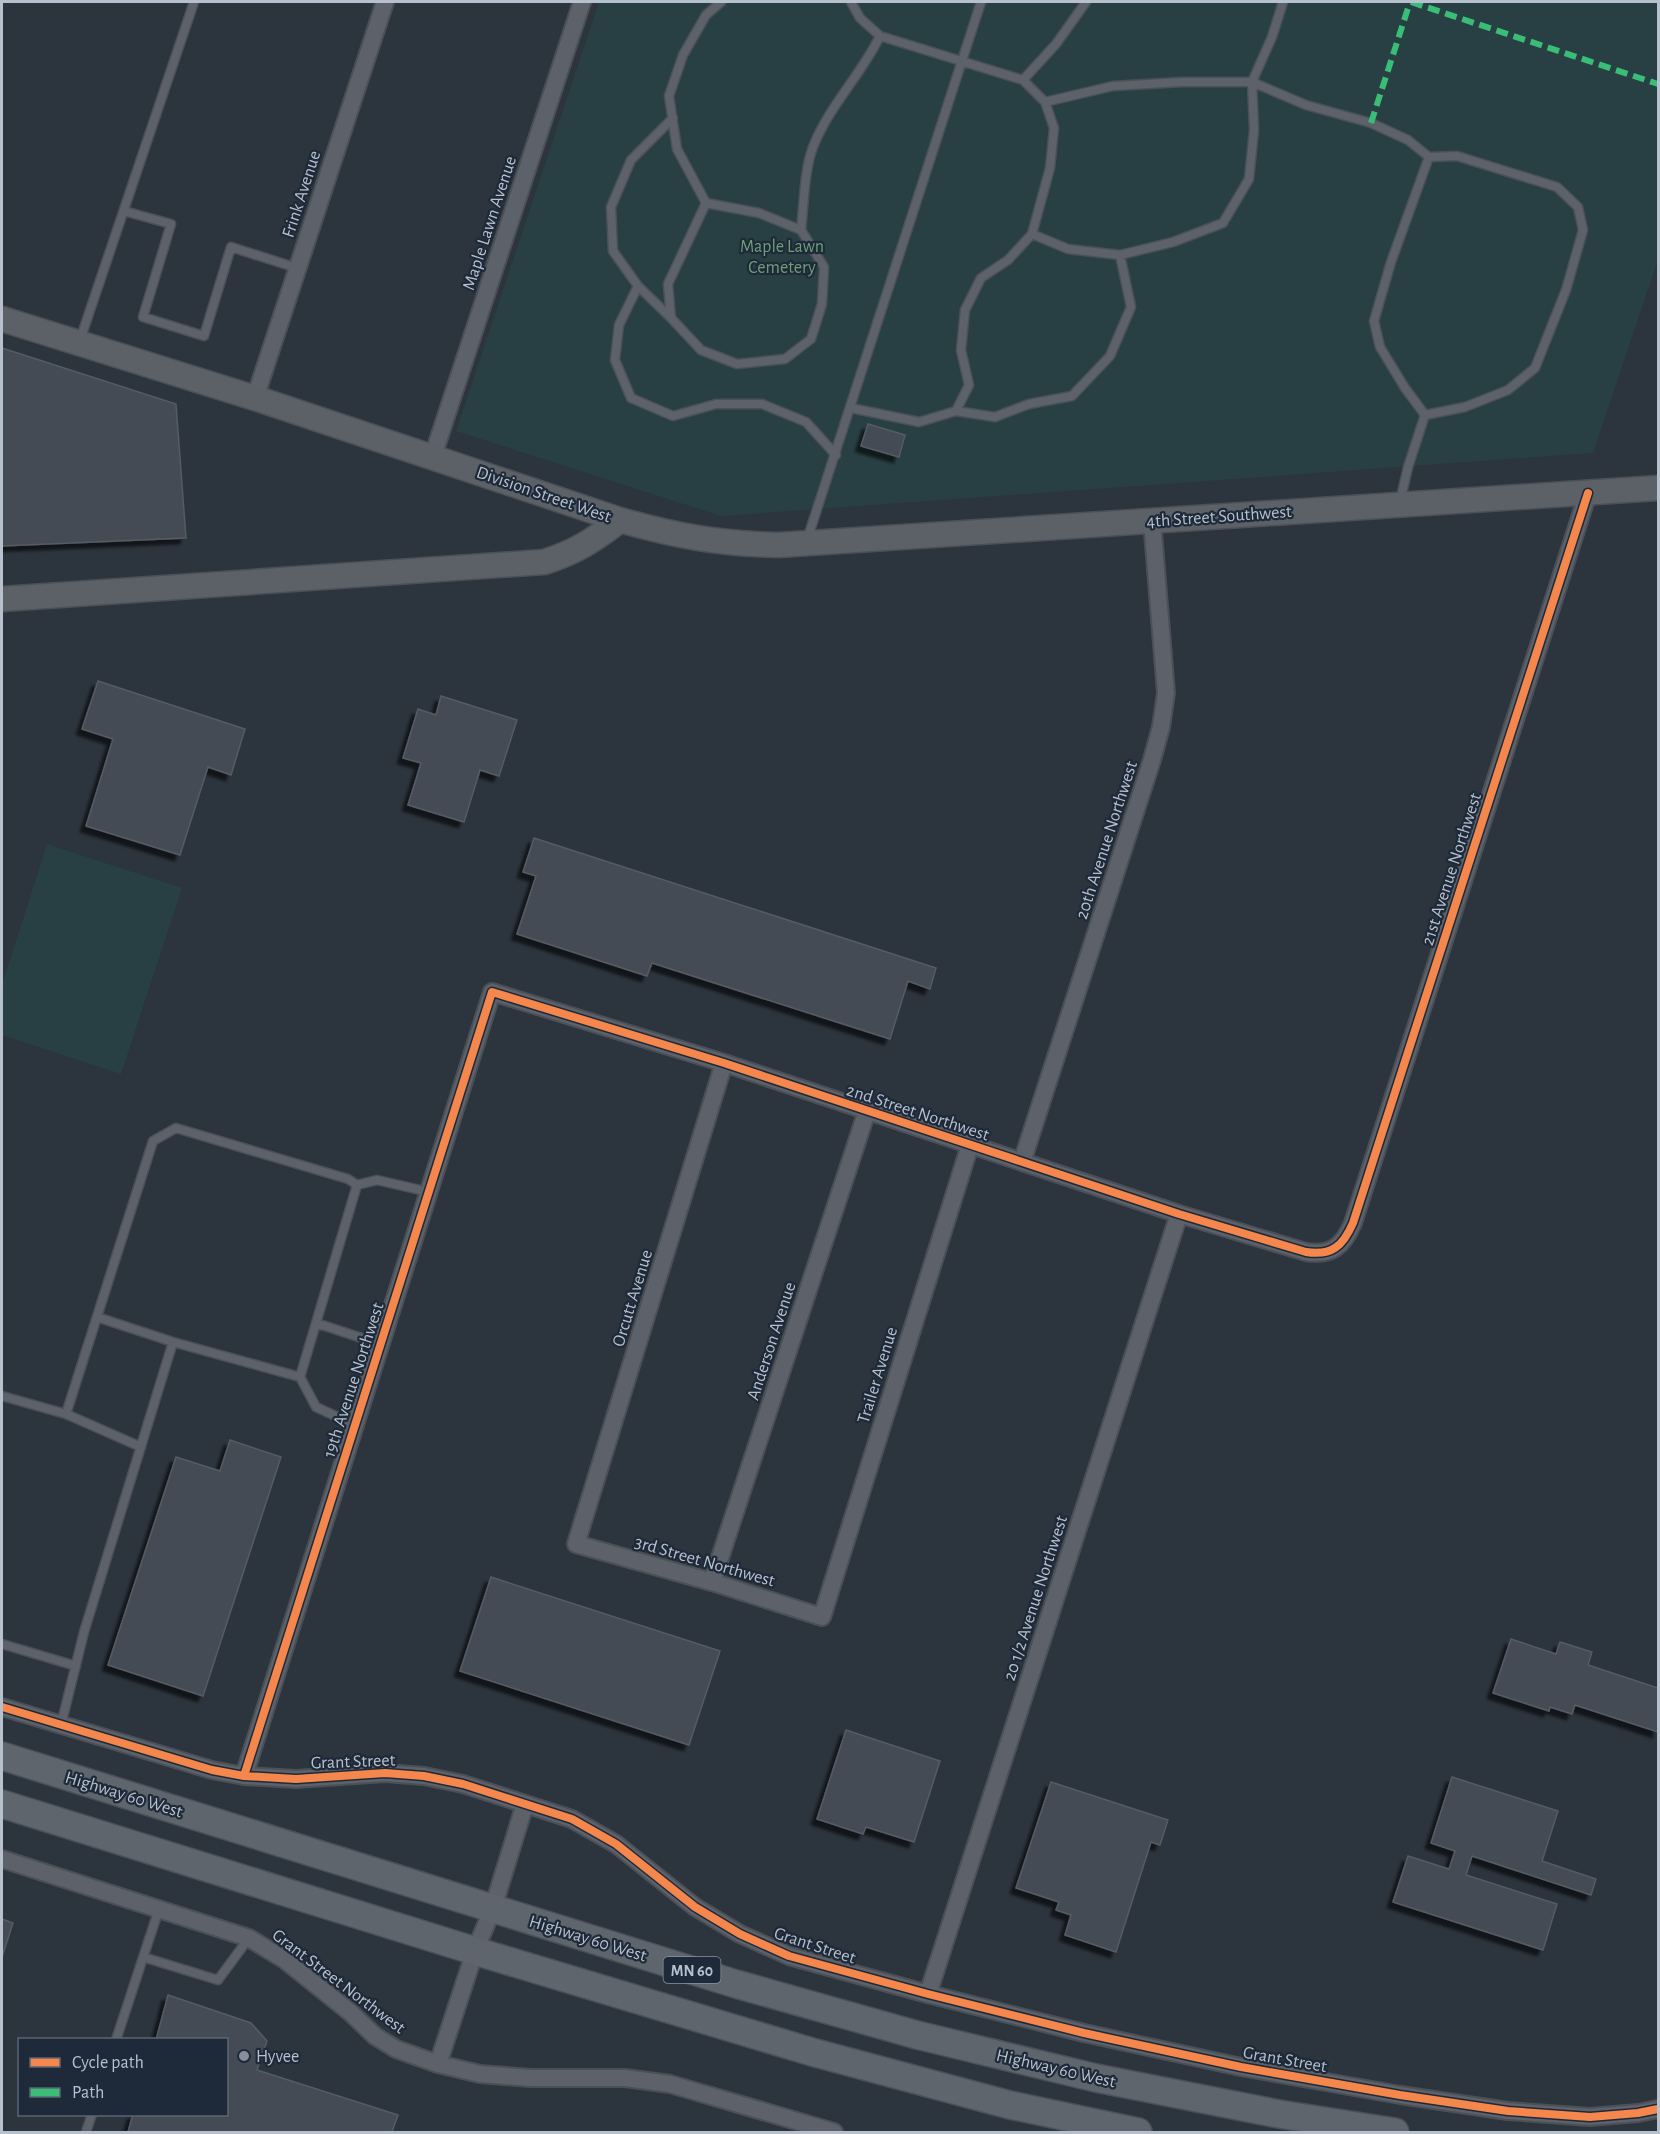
<svg xmlns="http://www.w3.org/2000/svg" width="1660" height="2134" font-family="'Alegreya Sans',sans-serif">
  <defs>
    <filter id="shadow"><feDropShadow dx="-5.5" dy="5.5" stdDeviation="1.5" flood-color="#0009"/></filter>
  </defs>
  <rect width="100%" height="100%" fill="#2c343d"/>
  <path fill="#284044" d="M599,2H1658V260L1593,453L721,516L456,431Z
    M47,844L182,888L121,1074L2,1035V985Z"/>
  <path fill="#454c54" stroke="#545b64" stroke-width="1.5" filter="url(#shadow)" d="M2,348L176,404L186,538L2,546Z
    M868,424L905,435L899,457L861,446Z
    M98,681L245,729L231,775L208,767L180,855L86,826L113,739L82,729Z
    M441,696L517,720L499,776L480,770L464,822L408,805L421,763L403,758L418,709L436,715Z
    M534,838L936,968L930,989L908,981L890,1039L652,963L647,976L517,934L536,876L523,872Z
    M230,1440L281,1457L203,1696L108,1665L176,1457L220,1471Z
    M491,1577L720,1651L689,1745L460,1671Z
    M1511,1639L1556,1654L1560,1642L1592,1652L1588,1665L1658,1688V1732L1575,1705L1572,1714L1550,1707L1549,1711L1493,1693Z
    M846,1730L940,1761L914,1842L866,1827L863,1834L817,1819Z
    M1452,1777L1558,1811L1542,1861L1596,1879L1591,1895L1472,1856L1466,1875L1557,1904L1543,1950L1393,1902L1408,1856L1449,1869L1455,1851L1431,1843Z
    M1051,1782L1168,1820L1160,1845L1151,1842L1116,1952L1065,1935L1071,1915L1056,1910L1059,1902L1016,1888Z
    M2,1919L13,1923L2,1957Z
    M168,1995L251,2023L267,2041L257,2070L398,2115L392,2132H128L133,2114H226V2040H156Z"/>
  <g fill="none" stroke-linecap="round" stroke-linejoin="round">
    <defs>
      <path id="lane" d="M851,2L860,18L880,36L1023,80
        M1045,102L1023,80L1056,44L1086,2
        M706,203L759,213L801,230L824,267L822,304L811,339L785,359L737,364L701,350L671,318L668,284Z
        M706,203L677,149L669,96L683,55L706,15L721,2
        M124,211L171,224L143,317L204,336L231,247L297,268
        M801,230C804,204 804,171 813,147C829,106 861,75 880,36
        M1032,234L1068,249L1120,255L1173,242L1223,223L1249,179L1254,130L1252,82L1272,37L1283,2
        M638,286L619,325L615,360L631,398L673,416L716,404H762L806,422L836,455
        M671,318L638,286L613,251L611,207L631,160L673,118
        M80,340L194,2
        M851,408L919,422L956,411L969,385L961,350L965,310L981,278L1008,260L1032,234L1050,168L1054,128L1045,102L1113,86L1182,82H1252L1306,105L1371,123L1408,140L1429,157
        M956,411L995,417L1029,404L1072,396L1110,356L1131,307L1120,255
        M1400,502L1408,467L1425,415L1465,407L1508,390L1535,368L1566,290L1583,230L1578,207L1557,187L1457,156L1429,157L1391,262L1374,321L1380,347L1405,388L1425,415
        M807,540L981,2
        M357,1185L377,1180L429,1192
        M97,1317L173,1342
        M316,1323L380,1344
        M300,1377L316,1407L355,1425
        M2,1396L66,1414L153,1141L176,1128L348,1179L357,1185L300,1377L173,1342L84,1632L61,1725
        M66,1414L141,1447
        M2,1644L76,1666
        M143,1957L218,1980L249,1938
        M116,2040L159,1909
        M86,2132L92,2114"/>
      <path id="street" d="M255,398L385,2
        M433,456L582,2
        M724,1063L576,1544L712,1582L822,1617L970,1145
        M1022,1162L1152,760L1161,727L1166,693L1152,520
        M712,1582L867,1111
        M2,1707L212,1770L244,1776L296,1779L385,1773L424,1776L463,1784L572,1819L616,1844L695,1907L740,1934L789,1956L928,1994L1084,2033L1241,2067L1400,2095L1508,2111L1590,2117L1638,2113L1658,2109
        M244,1776L492,992L724,1063L1179,1214L1306,1252C1332,1256 1343,1246 1353,1223L1588,493
        M2,1859L249,1938L285,1960L351,2013L375,2036L396,2049L438,2064L480,2074L531,2078H625L670,2084L834,2132
        M928,1994L1179,1214
        M438,2064L475,1951L493,1908L525,1804"/>
      <path id="secondary" d="M2,319L255,398L620,520C594,540 576,552 544,562L2,599
        M620,520C676,536 721,544 779,545L1658,488"/>
      <path id="primary" d="M2,1756L736,1984L917,2035L1096,2078L1279,2114L1395,2132
        M2,1804L475,1951L812,2052L1010,2105L1138,2132"/>
    </defs>
    <use href="#lane" stroke="#4b5057" stroke-width="11"/>
    <use href="#street" stroke="#4b5057" stroke-width="20"/>
    <use href="#secondary" stroke="#4b5057" stroke-width="27"/>
    <use href="#primary" stroke="#4a5059" stroke-width="30"/>
    <use href="#lane" stroke="#5d626a" stroke-width="8"/>
    <use href="#street" stroke="#5d626a" stroke-width="16"/>
    <use href="#secondary" stroke="#5c6168" stroke-width="24"/>
    <use href="#primary" stroke="#5f656c" stroke-width="27"/>
    <path stroke="#3abd76" stroke-width="6" stroke-dasharray="12 6" stroke-linecap="butt" d="M1411,2L1658,84
      M1371,123L1410,2"/>
    <defs>
      <path id="cycleway" d="M2,1707L212,1770L244,1776L296,1779L385,1773L424,1776L463,1784L572,1819L616,1844L695,1907L740,1934L789,1956L928,1994L1084,2033L1241,2067L1400,2095L1508,2111L1590,2117L1638,2113L1658,2109
        M244,1776L492,992L724,1063L1179,1214L1306,1252C1332,1256 1343,1246 1353,1223L1588,493"/>
    </defs>
    <use href="#cycleway" stroke="#1e2a39" stroke-width="11"/>
    <use href="#cycleway" stroke="#f5874c" stroke-width="8"/>
  </g>
  <circle fill="#868f9b" stroke="#1e2a39" stroke-width="2" cx="244" cy="2056" r="6"/>
  <g text-anchor="middle" stroke-width="4.5" stroke-linejoin="round" paint-order="stroke">
    <rect fill="#1e2a39" stroke="#8993a1" stroke-width="1.5" x="663.5" y="1957" width="57" height="26" rx="4.5"/>
    <g font-size="16" font-weight="bold" fill="#b7c0cd">
      <text x="692" y="1976">MN 60</text>
    </g>
    <g font-size="18" fill="#b7c0cd" stroke="#1e2a39">
      <text transform="translate(301 194) rotate(-72)" y="6">Frink Avenue</text>
      <text transform="translate(489 223) rotate(-72)" y="6">Maple Lawn Avenue</text>
      <text transform="translate(544 494) rotate(19)" y="6">Division Street West</text>
      <text transform="translate(1219 516) rotate(-4)" y="6">4th Street Southwest</text>
      <text transform="translate(1106 840) rotate(-72)" y="6">20th Avenue Northwest</text>
      <text transform="translate(1451 869) rotate(-72)" y="6">21st Avenue Northwest</text>
      <text transform="translate(918 1112) rotate(18)" y="6">2nd Street Northwest</text>
      <text transform="translate(632 1298) rotate(-73)" y="6">Orcutt Avenue</text>
      <text transform="translate(771 1341) rotate(-72)" y="6">Anderson Avenue</text>
      <text transform="translate(877 1375) rotate(-73)" y="6">Trailer Avenue</text>
      <text transform="translate(353 1380) rotate(-72)" y="6">19th Avenue Northwest</text>
      <text transform="translate(705 1561) rotate(16)" y="6">3rd Street Northwest</text>
      <text transform="translate(1035 1598) rotate(-72)" y="6">20 1/2 Avenue Northwest</text>
      <text transform="translate(353 1761) rotate(-2)" y="6">Grant Street</text>
      <text transform="translate(124 1794) rotate(17)" y="6">Highway 60 West</text>
      <text transform="translate(588 1938) rotate(17)" y="6">Highway 60 West</text>
      <text transform="translate(815 1945) rotate(18)" y="6">Grant Street</text>
      <text transform="translate(339 1981) rotate(37)" y="6">Grant Street Northwest</text>
      <text transform="translate(1285 2059) rotate(10)" y="6">Grant Street</text>
      <text transform="translate(1056 2068) rotate(13)" y="6">Highway 60 West</text>
    </g>
    <g font-size="18" fill="#6d9f78" stroke="#1e2a39">
      <text x="782" y="252">Maple Lawn<tspan x="782" dy="21">Cemetery</tspan></text>
    </g>
    <g font-size="18" fill="#b7c0cd" stroke="#1e2a39" text-anchor="start">
      <text x="256" y="2062">Hyvee</text>
    </g>
  </g>
  <rect width="1660" height="2134" fill="none" stroke="#b7c0cd" stroke-width="6"/>
  <rect x="18" y="2038" width="210" height="78" fill="#1e2a39" stroke="#5b6674" stroke-width="1.5"/>
  <rect x="30" y="2058" width="30" height="9" fill="#f5874c" stroke="#5b6674" stroke-width="1.5"/>
  <text x="72" y="2068" font-size="18" fill="#b7c0cd">Cycle path</text>
  <rect x="30" y="2088" width="30" height="9" fill="#3abd76" stroke="#5b6674" stroke-width="1.5"/>
  <text x="72" y="2098" font-size="18" fill="#b7c0cd">Path</text>
</svg>
